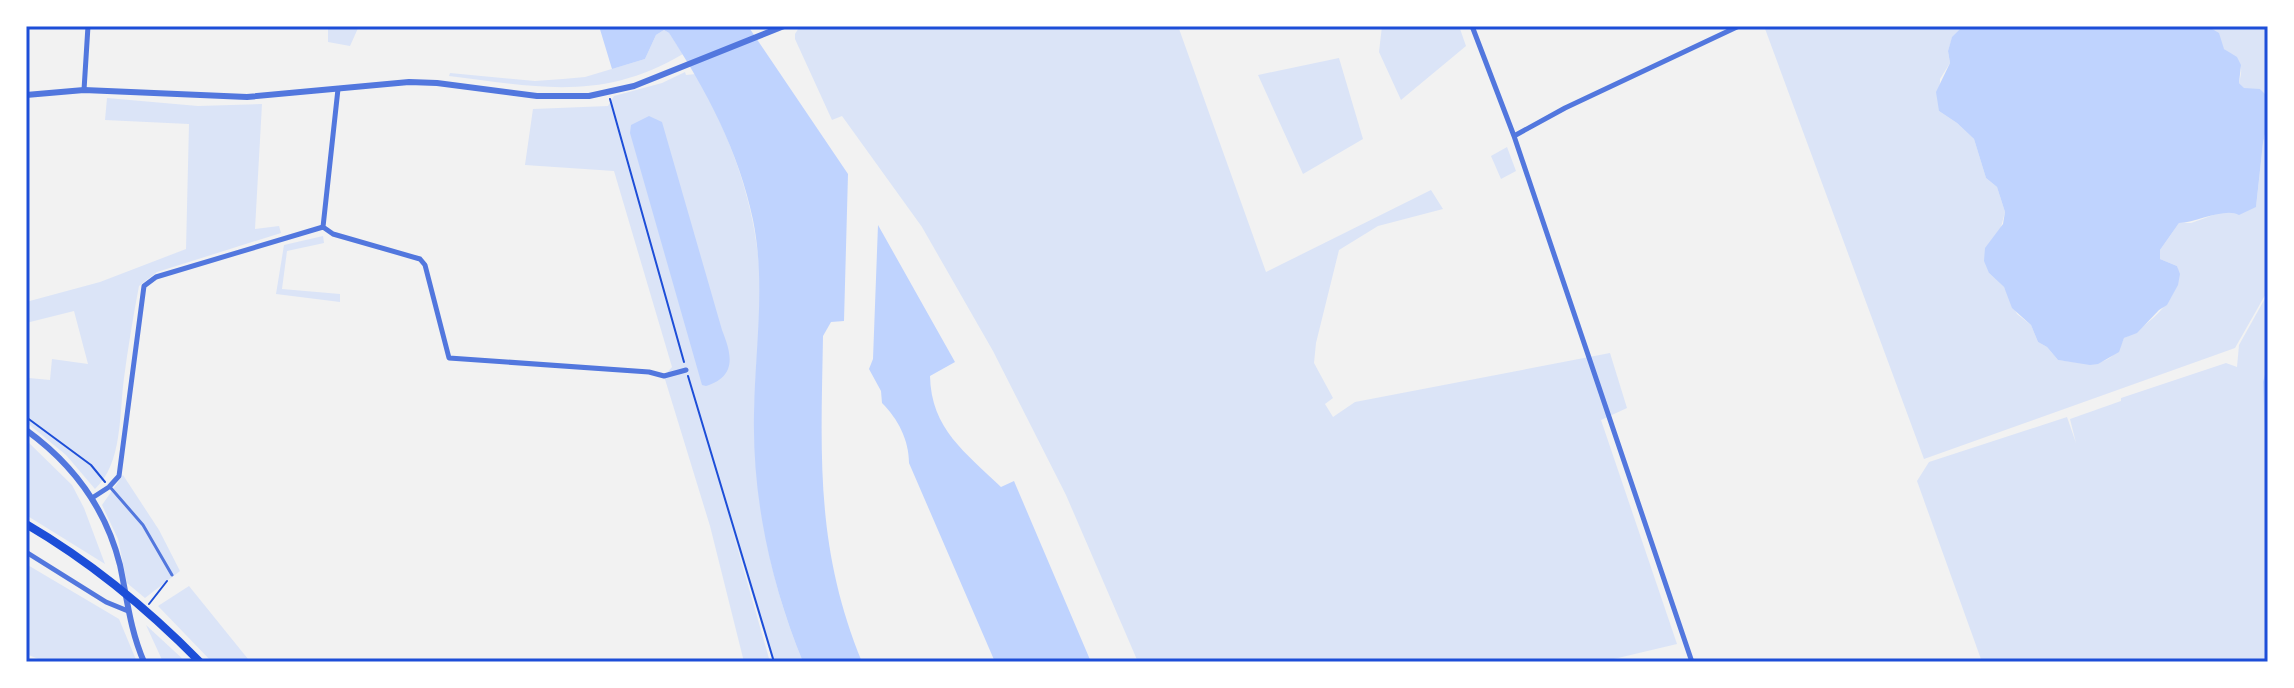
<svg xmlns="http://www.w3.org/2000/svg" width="2294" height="688" font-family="'PT Sans',sans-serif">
  <rect width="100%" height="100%" fill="#f2f2f2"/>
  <path fill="#dbe4f7" d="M328,26H359L350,46L328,42Z
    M800,26H1178L1266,272L1431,190L1443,209L1378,226L1339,250L1316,343L1314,363L1333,398L1325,404L1333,417L1355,402L1610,353L1627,408L1601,420L1677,644L1601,662H1138L1066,495L993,351L922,227L842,116L832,120L795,39V34Z
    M1382,26H1459L1466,46L1401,100L1379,52Z
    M1764,26H1963L1952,38L1948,51L1950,63L1940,79L1939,111L1957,123L1974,139L1986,178L1997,187L2005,212L1989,273L2004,287L2017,314L2031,325L2038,342L2047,347L2058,360C2086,363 2112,371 2124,338C2146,328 2186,294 2177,266L2160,259V250L2179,223H2191L2222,212L2256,207L2263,143L2268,121V290L2235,348L1924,459Z
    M2207,26H2268V101L2260,89H2244L2239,83C2245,62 2238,60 2224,49C2218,44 2212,33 2207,26Z
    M664,30L669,33L683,54C602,102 537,87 449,76L450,73L535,81L563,79L585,77L645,59L656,35Z
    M1339,58L1363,139L1303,174L1258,75Z
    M685,72L686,75L696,74C732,139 759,212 760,287C760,341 752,395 755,450C759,523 775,595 803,662H773L730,522L770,662H744L710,526L664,376L672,367L614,171L525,165L533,109L608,106L614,96L662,83Z
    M107,98L198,106L262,104L255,229L279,226L281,233L157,272L139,286C133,317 128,348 124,378C119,414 123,463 95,489L66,455L26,422L29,378L50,380L52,359L88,364L74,311L26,323V302L100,282L186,249L189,124L105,120Z
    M1507,147L1516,171L1501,179L1491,156Z
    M323,236L324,243L287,251L282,289L340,294V302L276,294L284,245Z
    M2268,293V662H1982L1917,481L1929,462L2067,417L2076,443L2070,419L2121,401V398L2226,363L2237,367L2239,345Z
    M26,440L72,485L84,508L105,564L26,515Z
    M123,475L159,530L180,571L145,598L127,583L118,539L102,505Z
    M26,564L119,619L137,662H46L26,654Z
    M189,586L248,659L251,662H212L158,606Z
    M146,625L186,662H163Z"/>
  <path fill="#bfd3fe" d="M599,26H748L848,174L844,321L831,322L823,336C821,456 815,547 862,662H803C771,584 752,498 754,413C755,349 766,284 753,220C739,152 707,91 669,33L664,30L656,35L645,59L612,69Z
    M1963,26H2207L2219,33L2224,49L2237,57L2241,65L2239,83L2244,88L2260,89L2265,94L2268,121L2263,143L2256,207L2239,215C2226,207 2197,222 2179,223L2160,250V259L2177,266L2180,274L2178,285L2167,305L2159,310L2137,333L2124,338L2119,352L2098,364L2090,365L2058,360L2047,347L2038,342L2031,325L2012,308L2004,287L1989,273L1984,261L1985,248L2003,224L2005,212L1997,187L1986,178L1974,139L1957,123L1939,111L1936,92L1950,63L1948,51L1952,37Z
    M649,116L662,122L722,330C732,355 737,376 706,386L702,385L630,133L631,125Z
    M878,225L955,362L930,376C931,429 966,453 1001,487L1014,481L1091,662H995L909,463C909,440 898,419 882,403L881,391L869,369L873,359Z"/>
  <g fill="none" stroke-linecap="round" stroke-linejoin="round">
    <path stroke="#bfd3fe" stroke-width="2" d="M2268,368L2264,382L2268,480"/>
    <path stroke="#1d4ed8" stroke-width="2" d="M610,99L684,362
      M688,376L774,662
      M26,417L91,465L105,482
      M149,604L167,581"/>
    <path stroke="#5277de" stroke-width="3" d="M110,487L143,525L172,575"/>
    <path stroke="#5277de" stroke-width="5" d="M1472,26L1514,136L1692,662
      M84,90L88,26
      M1514,136L1565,108L1739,26
      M323,227L333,234L420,259L425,265L449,358L649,372L664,376L686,370
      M92,498L109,487L119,476L144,286L156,277L323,227L338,89
      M26,552L106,602L128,611"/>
    <path stroke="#5277de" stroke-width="6" d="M26,95L84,90L247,97L409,82L437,83L537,96H589L634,86L784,26
      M26,430C73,464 106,509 120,565C127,598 130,630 144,662"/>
    <path stroke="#1d4ed8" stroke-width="8" d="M26,524C91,562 147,608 200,662"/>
  </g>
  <rect width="2294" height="688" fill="none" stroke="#ffffff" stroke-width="56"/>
  <rect x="28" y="28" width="2238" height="632" fill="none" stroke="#1d4ed8" stroke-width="3"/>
</svg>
